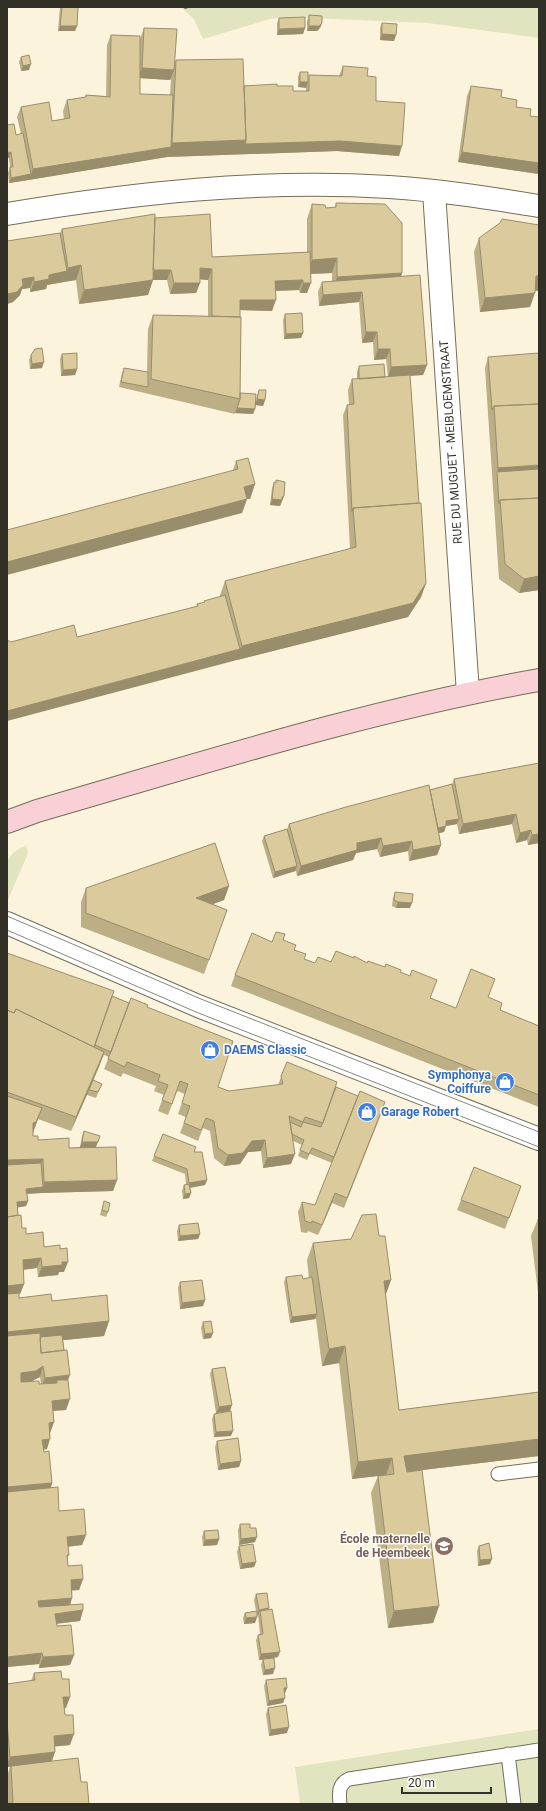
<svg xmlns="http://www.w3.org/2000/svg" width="546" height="1811" font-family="Roboto,sans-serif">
  <rect width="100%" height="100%" fill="#fbf3dc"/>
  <path fill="#e1e4bf" d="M181,7H539V38L428,23L285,17L270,19L203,39L194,19Z
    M26,845L28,853L8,900L7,861L14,852Z
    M539,1729V1804H300L295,1767Z"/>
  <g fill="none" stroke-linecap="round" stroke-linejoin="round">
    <defs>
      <path id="lane" d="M498,1474L539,1469
        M508,1754L514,1804
        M340,1804C339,1793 338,1784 349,1779L539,1750"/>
      <path id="street" d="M434,192L468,693
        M7,214C133,193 261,179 389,187C439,190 489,198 539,206
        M7,923L198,1006L539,1139"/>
      <path id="secondary" d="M7,822L37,811C203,763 369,710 539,680"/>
    </defs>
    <use href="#lane" stroke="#746d59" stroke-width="15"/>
    <use href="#street" stroke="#746d59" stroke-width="24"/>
    <use href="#secondary" stroke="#746d59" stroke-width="24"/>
    <use href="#lane" stroke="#fff" stroke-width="13"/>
    <use href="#street" stroke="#fff" stroke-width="22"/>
    <use href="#secondary" stroke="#f9d0d6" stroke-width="22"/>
    <path stroke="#8b8676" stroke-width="1" d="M7,916L201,999L539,1132
      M7,930L196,1012L539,1147"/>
  </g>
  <path fill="#bcae85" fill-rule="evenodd" d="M60,7H78L77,26L75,31H58Z
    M309,15L322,23L320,28L317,31H307V21Z
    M279,18L305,28L303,34L277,35V23Z
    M382,23L396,35L394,41L380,40V28Z
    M144,28L174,65L176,60L244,86H277L293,91H306V87H298V77L300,72L308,81L309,75L339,76L343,66L367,76L376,101L399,156L337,151L167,157L9,183L8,173L10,167L9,158H7V125L16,135L21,134L17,117L21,107L52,121L64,119L63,111L67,100L85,97L86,95L106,96L107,45L111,35L140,47V39ZM140,78L170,80L171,79L170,95L140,94Z
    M21,57L29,70L21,71L19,62Z
    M471,86L501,97L530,116L539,117V174L458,162L467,96Z
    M336,203L402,273L401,276L427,365L423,375L410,376L419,503L426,583L421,597L408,617L237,660L11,642L77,637L196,607L197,604L204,603V601L220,597V595L225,581L350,549L343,415L347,405H349L348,390L352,379H357V372L359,366L385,377H388L386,359L374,360L373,342L362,343L359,302L319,306L318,292L322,282L332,281V273L311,274L307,293H300L299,290L275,291L272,311L240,310V393L256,402L257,396L259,390L265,400L263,406L256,405L255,409L253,414L235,413V412V414L119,387L122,373L124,368L147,372L148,329L153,315L208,316V280L200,279V283L196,293L170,294L167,280H153L148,295L79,304L76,280L47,285L46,289L30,292V288L22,289L20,295L13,302L7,304L60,233L62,229L155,218L212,257L307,252V219L312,204L326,208L335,207Z
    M479,238L539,291L535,290L530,307L480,312L474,252Z
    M285,314L303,333L301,338L284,339L283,320Z
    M62,354L77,369L75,375L61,376L60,359Z
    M31,355L42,368L30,369L29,360Z
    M488,357L539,590L519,593L499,579L485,368Z
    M236,461L255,484L250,499H247L242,513L233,470Z
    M274,482L284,496L280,506L270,505L272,488Z
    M539,763V843L528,845L527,840L516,843L512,824L459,834L457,824L446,826L444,832L439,833L441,845L437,855L409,861L408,851L380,857L377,849L356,853L353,860L297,876L296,871L273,878L262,841L264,836L287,829L289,824L452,784L454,779Z
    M229,886L224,900L213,904L227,910L204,974L81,927V902L86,888Z
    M395,892L410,908H396L392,906L393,898Z
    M283,940L304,959L315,963L331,962L367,963L385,967L400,972L431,998L456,1008L488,997L500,1010L539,1026V1107L231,986L235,975L272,942Z
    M7,953L129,1003L147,1008L218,1087L229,1091L278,1085L287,1062L336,1087L382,1112L344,1208L332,1203L318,1235L308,1231L307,1233L301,1232L298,1212L302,1202L315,1205L332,1163L310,1154L307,1160L298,1156L302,1145L293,1141L291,1164L263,1168L261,1151L248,1152L240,1164L224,1166L214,1158L210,1131L203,1128L198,1141L180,1133L186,1117L178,1114L185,1094L177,1091L168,1115L158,1111L164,1095L154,1091L156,1086L123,1073L121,1077L104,1069L109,1057L104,1055L93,1080L102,1084L96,1098L87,1095L71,1131L38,1119L33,1131V1136L38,1140L69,1148L80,1147L82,1136L84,1131L96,1147L117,1180L113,1191L41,1193L27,1194L28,1201L26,1206L18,1207V1215L22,1228L26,1234L44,1247L64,1272H59L58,1275L38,1277L37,1268L23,1270L24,1284L20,1294H19V1298L52,1301L109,1321L104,1336L63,1340L68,1380L66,1410L53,1411L54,1422L50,1433L47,1449L43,1450L52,1483L51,1488L59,1511L86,1535L82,1545L68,1547L69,1555L67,1559L68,1566L83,1579L79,1590H72V1598L70,1605L83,1610L80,1621L56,1624L57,1626L74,1655L70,1665L39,1668V1664L7,1667ZM40,1377L41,1384L23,1382L32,1381Z
    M163,1134L194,1152L207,1180L205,1185L190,1188L191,1193L189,1198L183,1199L182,1191L184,1185H186L185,1174L152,1161Z
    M521,1186L505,1229L457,1210L461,1200Z
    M104,1201L108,1212L106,1217L100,1215Z
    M538,1219H539V1300L531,1236Z
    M179,1225L200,1234L198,1239L178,1241L177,1231Z
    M379,1236L391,1280L385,1295L399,1410L539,1392V1456L422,1470L439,1606L433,1623L388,1628L371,1493L378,1476L352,1479L339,1363L322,1366L316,1319L290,1323L284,1282L286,1277L303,1279L309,1278L307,1260L313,1243Z
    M180,1282L205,1300L203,1306L180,1309L178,1288Z
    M203,1322L213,1333L211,1338L203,1339L201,1328Z
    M212,1369L230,1411L216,1413L210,1374Z
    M214,1414L231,1436L214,1437L212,1419Z
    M217,1441L241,1461L239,1467L218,1470L215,1447Z
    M240,1524L250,1528L255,1542L239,1545L238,1530Z
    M204,1531L219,1539L217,1545L203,1546L202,1537Z
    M239,1546L256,1562L254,1567L240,1569L237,1552Z
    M479,1546L490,1564L478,1566L477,1551Z
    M256,1594L269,1608V1610L278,1657L274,1658L273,1674L263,1675L261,1665L263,1659L273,1658L259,1660L256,1640L258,1635L260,1634L258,1615H257V1617L255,1623L244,1624L243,1618L245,1613L256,1611L254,1600Z
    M34,1673L66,1708H64L70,1745L55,1746V1752L52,1761L81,1782L89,1804H8L7,1776L10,1767H7V1684L31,1681Z
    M266,1680L287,1688L285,1693H284L283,1703L267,1706L264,1686Z
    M268,1708L287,1733L269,1736L266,1714Z"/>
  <path fill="#998d6c" d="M184,7H189L187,9H184Z
    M322,23L320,28L317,31H307L309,26Z
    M60,26H77L75,31H58Z
    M305,28L303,34L277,35L279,29Z
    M382,34L396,35L394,41L380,40Z
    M31,64L29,70L21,71L23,66Z
    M142,68L174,70L170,80L138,78Z
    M300,82H308L306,88L298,87Z
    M246,140L340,141L402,146L399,156L337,151L167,157L29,180L33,169L171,147L172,143Z
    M11,152L9,158H7L8,153Z
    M462,152L539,163V174L458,162Z
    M31,174L29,180L9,183L11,178Z
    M337,258L332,273L306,274L312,260Z
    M81,265L76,280L63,282L68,268Z
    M200,268L212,269L208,280L196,279Z
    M152,270H171L167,280H149Z
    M67,271L63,282L47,285L46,289L30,292L34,282L49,275Z
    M402,273L397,287L332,291L337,277Z
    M536,276H539V291L531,290Z
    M34,277L30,288L22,289L20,295L13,302L7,304V294L22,279Z
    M153,280L148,295L79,304L84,290Z
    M303,280L299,290L271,291L275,281Z
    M174,283H200L196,293L170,294Z
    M303,283H311L307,293H300Z
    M362,292L359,302L319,306L323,295Z
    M535,293L530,307L480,312L485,298Z
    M240,300H276L272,311L236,310Z
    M366,332H377L373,342L362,343Z
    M303,333L301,338L284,339L286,334Z
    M378,349H390L386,359L374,360Z
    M44,362L42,368L30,369L32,364Z
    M427,365L423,375L388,377L391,367Z
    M77,369L75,375L61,376L63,370Z
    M257,399L265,400L263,406L255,405Z
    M237,408L255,409L253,414L235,413Z
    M539,465V479L497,472L498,468Z
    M255,484L250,499H247L242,513L7,575V562Z
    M284,496L280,506L270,505L272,499Z
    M539,576V590L519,593L524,579Z
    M426,583L421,597L408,617L237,660L7,721V711L240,649L242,646Z
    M516,814L512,824L459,834L463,824Z
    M459,819L457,824L446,826L444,832L433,834L435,828L446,821Z
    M531,830L527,840L516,843L520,833Z
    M539,834V843L528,845L532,835Z
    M381,838L377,849L356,853L353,860L297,876L301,866L357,843Z
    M412,841L408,851L380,857L383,846Z
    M441,845L437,855L409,861L413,850Z
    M297,866L295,871L273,878L275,872Z
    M229,886L224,900L191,912L196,898Z
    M398,902L412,903L410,908H396Z
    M104,1052L99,1067L71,1131L76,1117Z
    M42,1108L33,1133V1123Z
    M265,1140L261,1151L248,1152L240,1164L224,1166L228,1155L252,1141Z
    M82,1142H98L96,1147H80Z
    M295,1154L291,1164L263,1168L267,1158Z
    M43,1159L39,1169L7,1170V1160Z
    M117,1180L113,1191L41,1193L24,1194L26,1189L43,1187L44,1182Z
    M207,1180L205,1185L187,1188L189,1183Z
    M191,1193L189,1198L183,1199L185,1194Z
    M335,1193L332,1203L318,1235L322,1225Z
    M28,1201L26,1206L15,1208L17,1202Z
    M200,1234L198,1239L178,1241L180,1236Z
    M41,1258L37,1268L19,1270L23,1260Z
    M62,1262H68L64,1272H59L58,1275L38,1277L42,1267Z
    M391,1280L385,1297L384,1281Z
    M24,1284L20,1294L7,1295V1286Z
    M205,1300L203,1306L180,1309L182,1303Z
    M317,1314L315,1319L290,1323L292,1317Z
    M109,1321L104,1336L7,1346V1332Z
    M213,1333L211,1338L203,1339L205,1334Z
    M345,1346L339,1363L322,1366L329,1349Z
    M43,1366L40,1377L32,1381L17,1383L21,1373Z
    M70,1375L66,1385L57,1383V1380L54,1387L41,1388L45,1378Z
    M70,1399L66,1410L48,1411L52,1401Z
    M232,1405L230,1411L216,1413L219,1407Z
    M54,1422L50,1433H45L49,1423Z
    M233,1431L231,1436L214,1437L216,1432Z
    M50,1439L47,1449L39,1450L42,1440Z
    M539,1439V1456L398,1473L404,1456Z
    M392,1458L386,1475L352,1479L358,1462Z
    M241,1461L239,1467L218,1470L220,1464Z
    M52,1483L49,1494L7,1497V1487Z
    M86,1535L82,1545L63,1547L67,1537Z
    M257,1537L255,1542L239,1545L241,1539Z
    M219,1539L217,1545L203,1546L205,1540Z
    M492,1559L490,1564L478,1566L480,1560Z
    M256,1562L254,1567L240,1569L242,1564Z
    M83,1579L79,1590L67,1591L71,1580Z
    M72,1598L69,1608L34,1611L38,1601Z
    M439,1606L433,1623L388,1628L394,1611Z
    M269,1608L267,1614L260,1611L258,1615L257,1616L259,1610Z
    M83,1610L80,1621L52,1624L55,1614Z
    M257,1617L255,1623L244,1624L246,1618Z
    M280,1652L278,1657L259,1660L261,1654Z
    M42,1653L39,1664L7,1667V1657Z
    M74,1655L70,1665L39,1668L43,1657Z
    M275,1668L273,1674L263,1675L265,1670Z
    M284,1688H287L285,1693H282Z
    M63,1697H70L66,1708H59Z
    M285,1698L283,1703L267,1706L269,1701Z
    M289,1727L287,1733L269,1736L271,1730Z
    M74,1734L70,1745L50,1747L54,1736Z
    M55,1752L51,1763L7,1767V1764L10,1757Z"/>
  <path fill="#dbca9b" stroke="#998d6c" d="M62,7H78L77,26H60Z
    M309,15L322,16V23L319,26H309Z
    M305,17V28L279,29V18Z
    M382,23L397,24L396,35L382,34Z
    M144,28L177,29L174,70L142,68Z
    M111,35L140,36V94L173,95L171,147L33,169L21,107L49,102L52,121L70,118L67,100L86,97V95L110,97Z
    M29,55L31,64L23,66L21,57Z
    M243,59L246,140L172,143L176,60Z
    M343,66L368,68L367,76L376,77V101L405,103L402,146L340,141L245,144L246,140L244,86L277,84V86H293V91H309V75L342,76Z
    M300,72H308V82H300Z
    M471,86L502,90L501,97L517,100L516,107L531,109L530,116L539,117V163L462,152Z
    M14,124L16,135L23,133L31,174L11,178L10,167H13L11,152L8,153L7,148V125Z
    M336,203L385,204L402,223V273L337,277V258L312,260V204L325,205L326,208L336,207Z
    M155,214L153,280L84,290L81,265L68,268L62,229Z
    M210,214L212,257L310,252L311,283H303V280L275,281L276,300H240V317L212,316V269L200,268V283H174L171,270H153L155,218Z
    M502,219L539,225V276H536L535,293L485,298L479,238L500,223Z
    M60,233L67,271L49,275V279L34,282V277L22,279L23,285L17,292L7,294V241Z
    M420,275L427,365L391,367L390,349H378L377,332H366L362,292L323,295L322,282Z
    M302,313L303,333L286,334L285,314Z
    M153,315L241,317L240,399L151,379Z
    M42,348L44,362L32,364L31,355L35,349Z
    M77,353V369L63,370L62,354Z
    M539,353V404L494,406L492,410L488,357Z
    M384,364L385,377L359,379V366Z
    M124,368L148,372V387L121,382Z
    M410,375L419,503L353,508L352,512L347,405L354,404L352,379Z
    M259,390H266L265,400L257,399Z
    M240,393L256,394L255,409L237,408L240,399Z
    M539,404V465L498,468L494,406Z
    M248,458L255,484L244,487L247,499L7,562V530L238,469L236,461Z
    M539,469V498L500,500L499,504L497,472Z
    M276,480L285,482L284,496L282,497V500L272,499L274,482L276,483Z
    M539,498V576L524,579L505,564L500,500Z
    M421,503L426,583L413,603L242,646L225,581L356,547L353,508Z
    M225,595L240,649L7,711V640L11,642L74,625L77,637L198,606L197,604L205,602L204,601Z
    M539,763V834L532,835L531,830L520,833L516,814L463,824L454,779Z
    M452,784L459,819L446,821V826L438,828L430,790Z
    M429,785L441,845L413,850L412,841L383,846L381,838L357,843V850L301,866L289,824L346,807Z
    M287,829L297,866L275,872L264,836Z
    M215,843L229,886L196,898L227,910L209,960L86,913V888Z
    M395,892L413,894L412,903L398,902L394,900Z
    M276,932L285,934L283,940L296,945L294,950L306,954L304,959L315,963L318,957L331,962L336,951L354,958V956L367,963L368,961L385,967L386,964L401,970L400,972L410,976L412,970L437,980L430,998L456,1008L471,969L495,979L488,997L502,1003L500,1010L539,1026V1095L235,975L252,933L272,942Z
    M7,953L114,991L94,1047L16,1009L14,1013L7,1010Z
    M112,996L129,1003L111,1052L95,1045Z
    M131,998L148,1005L147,1007L233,1041L218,1087L229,1091L283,1084L281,1076L287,1062L337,1082L323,1123L305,1117L303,1122L289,1116L295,1154L267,1158L265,1140L252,1141L243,1153L228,1155L218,1148L214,1121L206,1118L201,1130L184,1123L190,1106L182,1103L188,1084L180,1081L172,1104L162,1100L168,1085L158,1081L160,1075L127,1062L125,1067L108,1059Z
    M16,1009L104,1052L76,1117L7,1092V1010L14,1013Z
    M93,1080L102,1084L98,1092L89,1090Z
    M336,1087L358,1096L334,1157L312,1148L309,1154L300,1150L304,1140L292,1134L290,1122L301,1127L303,1122L321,1127Z
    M360,1091L385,1102L347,1198L335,1193L322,1225L312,1221L311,1223L305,1221L302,1202L315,1205Z
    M7,1096L42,1108L36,1122L33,1123V1136H38V1140L69,1138V1148L116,1147L117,1180L44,1182L43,1159L7,1160Z
    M84,1131L100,1136L98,1142H82Z
    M163,1134L196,1147L194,1152H202L207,1180L189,1183L187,1169L154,1156Z
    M41,1163L43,1187L26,1189L28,1201L17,1202L18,1215L7,1217V1165Z
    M474,1167L521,1186L509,1218L461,1200Z
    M189,1184L191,1193L185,1194L184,1185Z
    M104,1201L110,1203L108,1212L102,1210Z
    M376,1214L379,1236H385L391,1280L384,1281L399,1410L539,1392V1439L404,1456L407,1472L422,1470L439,1606L394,1611L378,1476L394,1474L392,1458L358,1462L345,1346L329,1349L313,1243L351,1239L362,1215Z
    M21,1215L22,1228H26V1234L43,1232L44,1247L60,1245V1249L67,1248L68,1262H62V1265L42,1267L41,1258L23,1260L24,1284L7,1286V1217Z
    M538,1219H539V1231Z
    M198,1223L200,1234L180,1236L179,1225Z
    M302,1275L303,1279L312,1277L317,1314L292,1317L286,1277Z
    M202,1280L205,1300L182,1303L180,1282Z
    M19,1293V1298L51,1294L52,1301L107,1295L109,1321L7,1332V1294Z
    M211,1321L213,1333L205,1334L203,1322Z
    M40,1333L41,1353L67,1350L70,1375L45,1378L43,1366L36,1371L21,1373V1382L39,1381V1384L57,1383V1380H68L70,1399L52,1401L54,1422L49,1423L50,1439L42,1440L44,1452L49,1451L52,1483L7,1487V1336Z
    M62,1335L64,1350L41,1353L40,1337Z
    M225,1367L232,1405L219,1407L212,1369Z
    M231,1411L233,1431L216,1432L214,1414Z
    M238,1438L241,1461L220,1464L217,1441Z
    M58,1487L59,1511L84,1509L86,1535L67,1537L69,1555H67L68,1566L82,1565L83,1579L71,1580L72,1598L38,1601L39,1607L83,1604V1610L55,1614L57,1626L71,1625L74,1655L43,1657L42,1653L7,1657V1492Z
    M240,1524H250V1528H256L257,1537L241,1539Z
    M218,1530L219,1539L205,1540L204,1531Z
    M489,1543L492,1559L480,1560L479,1546Z
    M253,1544L256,1562L242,1564L239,1546Z
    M267,1593L269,1608L259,1610L256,1594Z
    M272,1609L280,1652L261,1654L258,1635L263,1634L260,1611Z
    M257,1611V1617L246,1618L245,1613Z
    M274,1658L275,1668L265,1670L263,1659Z
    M61,1671L62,1679H69L70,1697H63L65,1715H73L74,1734L54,1736L55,1752L10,1757L7,1722V1684L35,1680L34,1673Z
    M286,1678L287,1688H284L285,1698L269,1701L266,1680Z
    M286,1705L289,1727L271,1730L268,1708Z
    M78,1758L81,1782H87L89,1804H13L11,1766Z"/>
  <defs>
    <symbol id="shop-disc" viewBox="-11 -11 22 22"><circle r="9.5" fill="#3f7fe0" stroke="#fff"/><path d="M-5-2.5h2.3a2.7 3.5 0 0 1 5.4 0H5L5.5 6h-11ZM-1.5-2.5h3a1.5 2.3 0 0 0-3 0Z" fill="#fff"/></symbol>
    <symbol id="school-disc" viewBox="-11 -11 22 22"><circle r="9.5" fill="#8d6e63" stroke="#fff"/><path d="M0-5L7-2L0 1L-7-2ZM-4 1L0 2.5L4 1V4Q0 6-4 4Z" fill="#fff"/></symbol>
  </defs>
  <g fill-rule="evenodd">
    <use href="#shop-disc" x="199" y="1039" width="22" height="22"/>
    <use href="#shop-disc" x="494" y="1071" width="22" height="22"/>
    <use href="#shop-disc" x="356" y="1101" width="22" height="22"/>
    <use href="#school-disc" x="433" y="1535" width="22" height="22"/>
  </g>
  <g text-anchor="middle" stroke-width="3" stroke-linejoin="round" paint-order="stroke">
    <g font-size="12" fill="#322f26" stroke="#fff">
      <text transform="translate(451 442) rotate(-94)" y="4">RUE DU MUGUET - MEIBLOEMSTRAAT</text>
    </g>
    <g font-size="12" font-weight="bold" fill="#366cbe" stroke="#fff" text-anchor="start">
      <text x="224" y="1054">DAEMS Classic</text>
      <text x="491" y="1079" text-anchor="end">Symphonya<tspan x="491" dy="14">Coiffure</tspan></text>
      <text x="381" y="1116">Garage Robert</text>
    </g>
    <g font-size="12" font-weight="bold" fill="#785e54" stroke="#fff" text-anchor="end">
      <text x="430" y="1543">École maternelle<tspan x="430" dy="14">de Heembeek</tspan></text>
    </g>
  </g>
  <rect width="546" height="1811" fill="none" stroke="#322f26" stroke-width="16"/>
  <path d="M402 1787v6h89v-6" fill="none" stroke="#322f26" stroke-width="2"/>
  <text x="408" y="1787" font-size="12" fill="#322f26" stroke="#ffffff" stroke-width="3" paint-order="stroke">20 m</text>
</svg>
